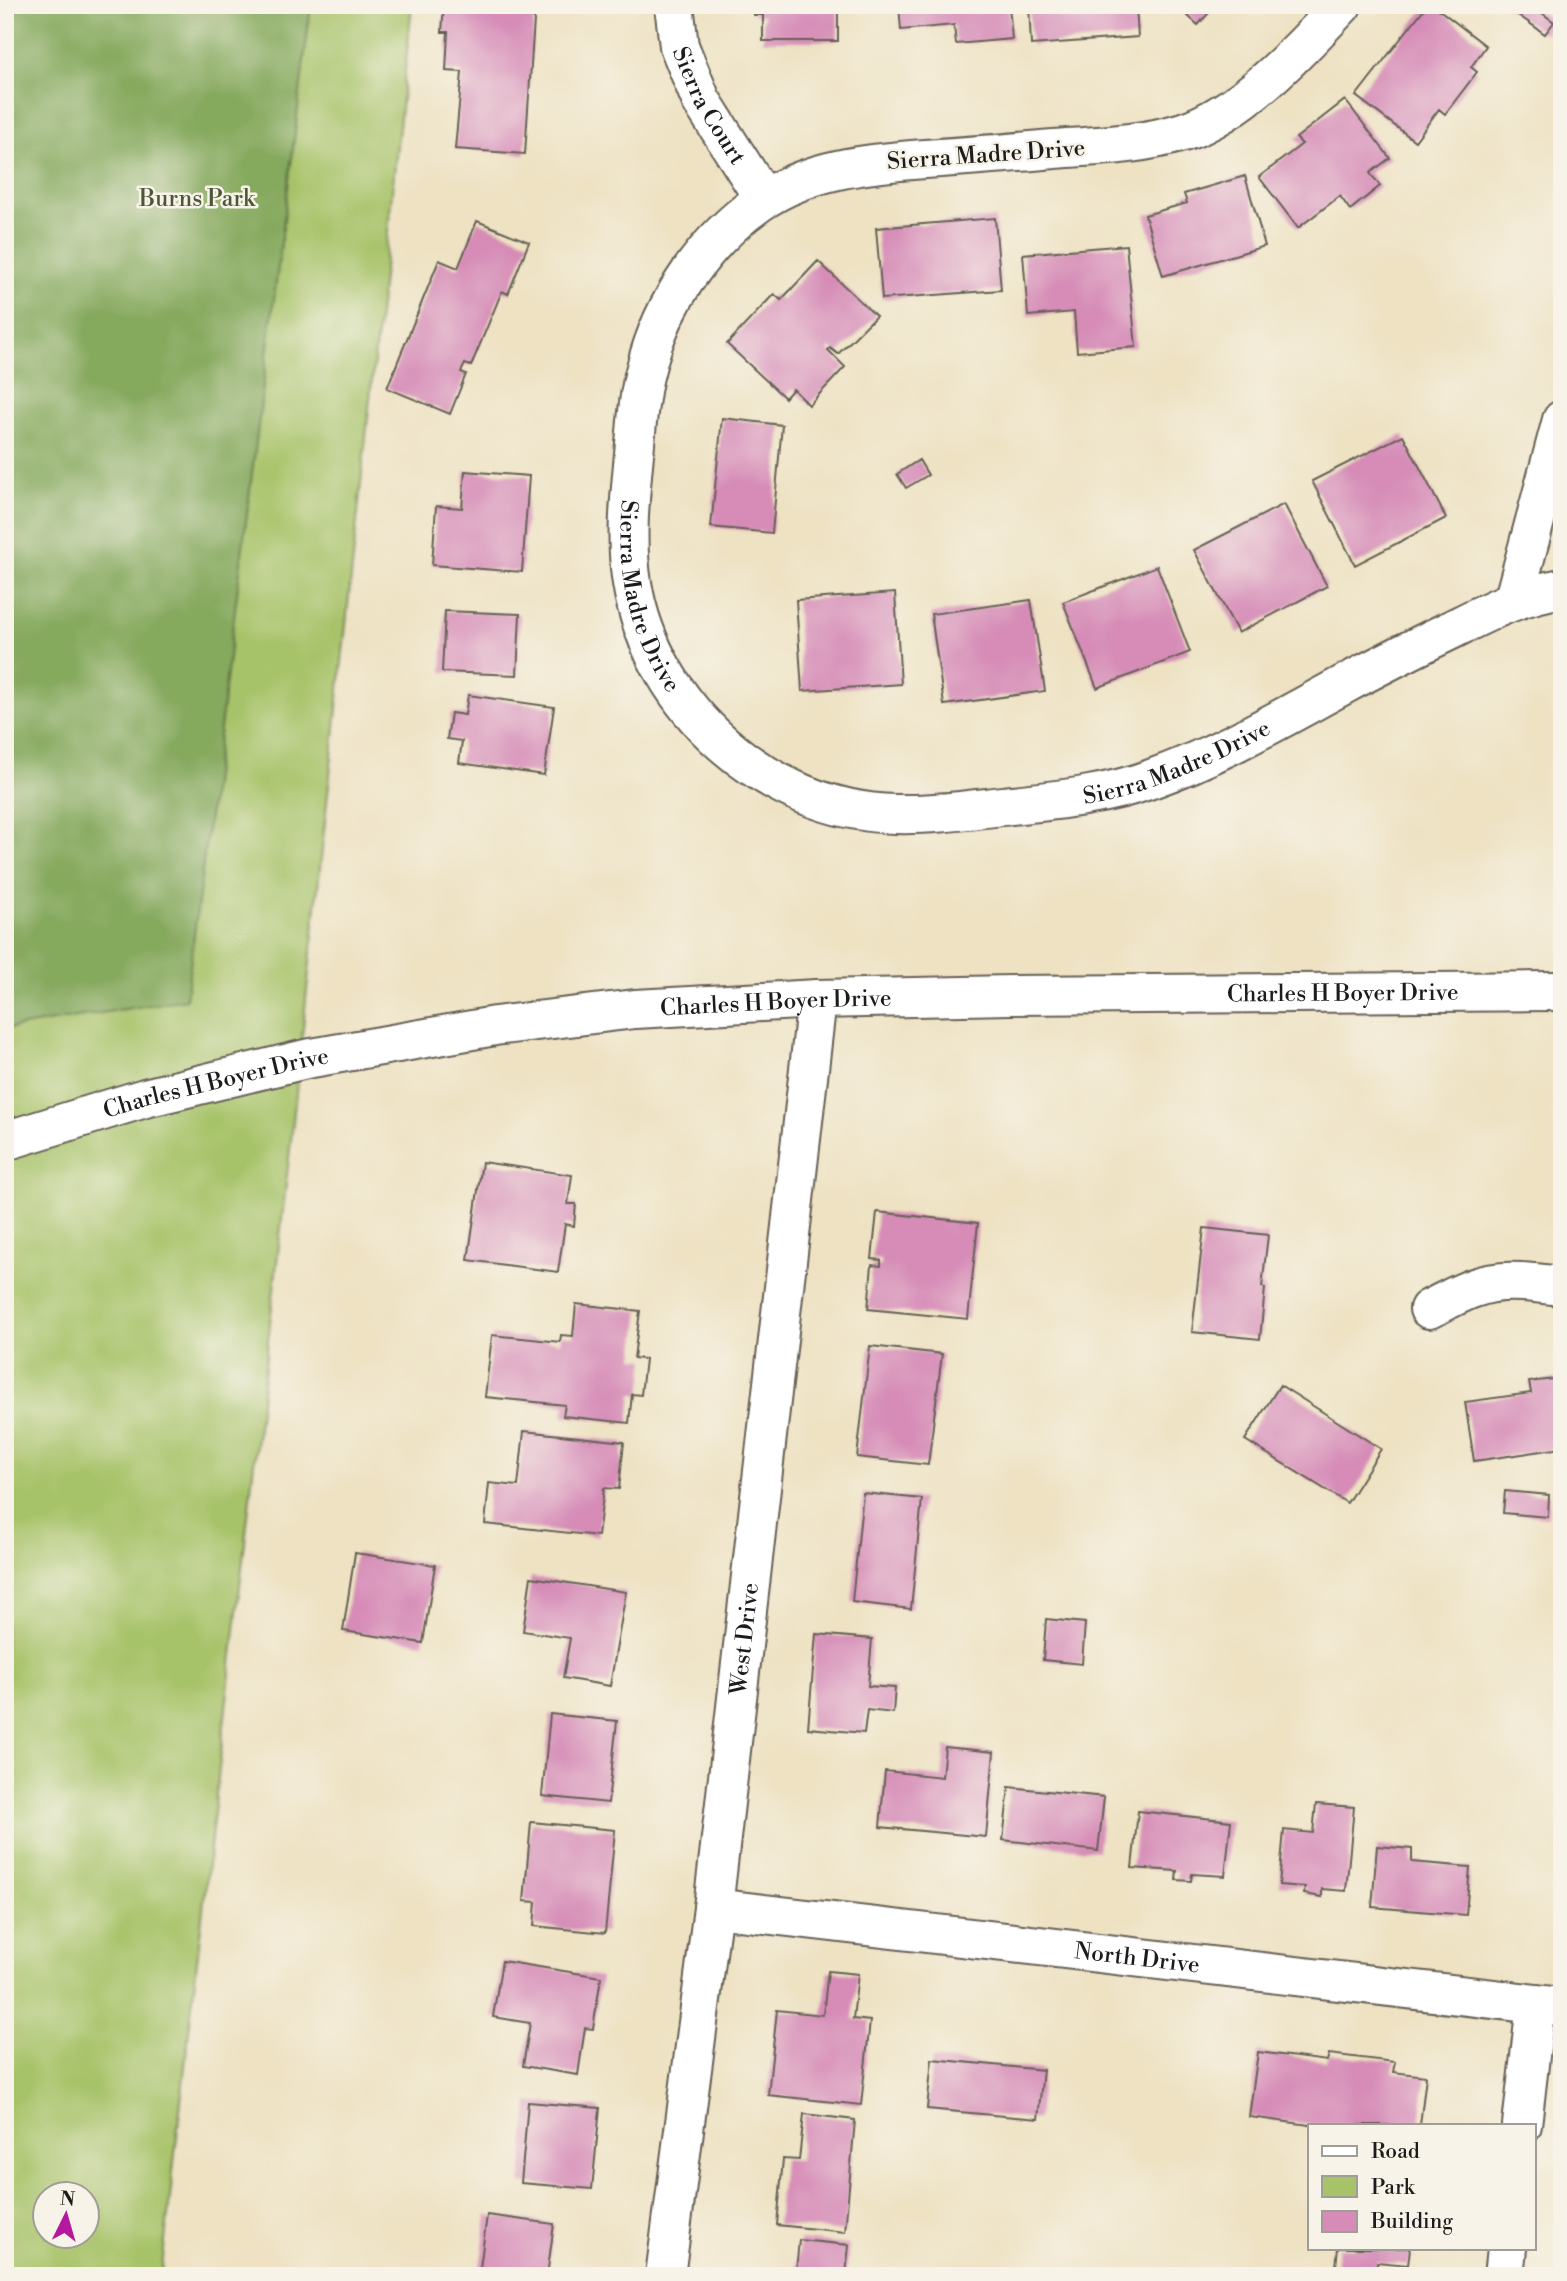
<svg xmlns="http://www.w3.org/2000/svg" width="1567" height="2281" font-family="'Libre Bodoni',serif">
  <rect width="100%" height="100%" fill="#f7f3e8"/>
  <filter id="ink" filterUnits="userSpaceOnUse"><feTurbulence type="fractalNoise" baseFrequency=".0143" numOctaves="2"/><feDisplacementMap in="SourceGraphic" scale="14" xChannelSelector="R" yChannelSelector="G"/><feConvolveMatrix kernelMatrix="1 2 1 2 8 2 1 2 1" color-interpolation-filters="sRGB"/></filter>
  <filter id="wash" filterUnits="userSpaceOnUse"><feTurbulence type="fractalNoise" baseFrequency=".00686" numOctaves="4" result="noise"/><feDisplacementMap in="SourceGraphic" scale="28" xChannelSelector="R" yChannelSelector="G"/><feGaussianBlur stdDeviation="1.57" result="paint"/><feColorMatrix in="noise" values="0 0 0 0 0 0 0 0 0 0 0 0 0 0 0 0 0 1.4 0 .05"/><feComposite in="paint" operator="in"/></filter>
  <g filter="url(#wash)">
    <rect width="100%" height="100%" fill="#eee2c3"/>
    <path fill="#a7c369" stroke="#627042" stroke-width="2" fill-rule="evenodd" d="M5,5H412L291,1140L161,2276H5ZM46,2194H88V2236H46Z"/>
    <path fill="#85a95d" stroke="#50623c" stroke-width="2" d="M5,5H311L186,999L5,1029Z"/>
    <g id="blocks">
      <path fill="#d68cb7" d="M444,5H535L525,154L455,149L462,72L446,71L448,32H442Z
        M754,5H838V41H763V15H754Z
        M899,5H1009L1012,39L956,44L954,25L901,30Z
        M1029,5H1136L1138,37L1031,45Z
        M1176,5H1216L1198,25Z
        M1427,5H1433L1486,46L1471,67L1477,72L1445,114L1439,109L1415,141L1356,96Z
        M1504,5H1541L1538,10L1554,22L1545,34Z
        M1345,100L1390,158L1370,173L1380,186L1350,210L1340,196L1298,228L1259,177L1302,144L1296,138Z
        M1245,176L1265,246L1163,276L1145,215L1187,203L1184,194Z
        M995,218L1001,290L882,299L876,228Z
        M477,221L529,242L508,294L502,291L471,366L465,364L461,372L466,374L450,414L387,388L439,260L458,268Z
        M1126,245L1136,347L1077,352L1074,312L1028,316L1023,254Z
        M818,261L876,316L838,354L830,348L828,350L845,367L809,405L793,389L785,398L727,344L774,294L781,300Z
        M722,418L782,425L772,533L711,527Z
        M1403,435L1446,518L1355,565L1312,481Z
        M919,460L928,475L906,488L897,474Z
        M465,471L529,476L522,572L432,565L436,506L462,508Z
        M1284,504L1327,586L1238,633L1194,550Z
        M1157,566L1190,652L1097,688L1063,602Z
        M895,593L901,684L802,691L796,600Z
        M1031,600L1045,691L944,705L931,614Z
        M445,611L520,614L517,675L442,672Z
        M468,695L554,707L544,775L459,763L462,741L447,739L451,713L465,715Z
        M482,1162L572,1175L568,1204H576L574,1226L565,1224L558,1272L468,1260Z
        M877,1212L978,1223L968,1319L868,1309L872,1265L881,1266V1260L872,1259Z
        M1204,1228L1268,1235L1262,1287L1265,1288L1260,1339L1192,1332Z
        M576,1304L640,1311L634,1358L645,1359L641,1395L632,1394L629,1423L563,1416L565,1405L485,1397L492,1335L560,1342L561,1335L573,1336Z
        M870,1346L942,1354L928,1465L857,1457Z
        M1562,1378V1448L1474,1461L1465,1402L1531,1393L1529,1382Z
        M1280,1385L1381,1449L1347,1503L1245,1440Z
        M524,1431L624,1442L619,1489L604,1488L598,1536L485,1524L489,1483L518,1486Z
        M1505,1491L1549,1495L1548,1517L1503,1513Z
        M863,1493L922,1499L911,1609L852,1602Z
        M355,1553L435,1565L423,1643L343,1631Z
        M531,1577L626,1592L610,1686L563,1678L570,1638L523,1631Z
        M1046,1619L1085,1623L1082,1664L1043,1660Z
        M816,1634L872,1639L868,1686L895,1688L893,1713L867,1710L864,1733L808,1728Z
        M550,1714L617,1721L608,1803L542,1796Z
        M945,1747L994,1752L986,1837L880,1827L885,1771L942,1777Z
        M1009,1787L1104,1797L1098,1851L1003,1840Z
        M1316,1804L1354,1807L1346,1891L1322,1889V1897L1304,1894L1305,1887L1279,1885L1284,1830L1313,1833Z
        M1138,1811L1231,1821L1225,1876L1192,1874L1191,1881L1176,1880L1177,1871L1132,1868Z
        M531,1822L615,1830L605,1933L534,1926L536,1902L524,1901Z
        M1377,1846L1412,1849V1862L1470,1867L1466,1915L1372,1907Z
        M502,1961L601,1977L593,2029L585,2028L578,2075L523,2066L530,2023L493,2017Z
        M828,1971L858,1974L853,2019L870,2021L861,2105L768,2095L777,2010L823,2015Z
        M1258,2052L1327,2061L1329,2054L1395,2062L1393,2072L1426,2076L1420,2125H1310L1249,2117Z
        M932,2059L1043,2070L1038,2119L927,2109Z
        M528,2102L600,2108L592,2189L521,2183Z
        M804,2114L855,2120L845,2232L777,2225L783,2159L799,2160Z
        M487,2215L554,2224L547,2276H479Z
        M799,2240L849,2245L846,2275L796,2271Z
        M1338,2248H1410L1408,2265L1377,2262L1376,2276H1335Z
        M754,2270L789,2274V2276H753Z"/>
    </g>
  </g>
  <g filter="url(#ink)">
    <use href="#blocks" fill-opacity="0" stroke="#666156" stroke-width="2"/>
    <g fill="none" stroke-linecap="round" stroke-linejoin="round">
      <defs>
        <g id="minor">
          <path id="s1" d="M674,5L679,46L701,100L764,199"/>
          <path id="s2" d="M1342,5C1300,50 1242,113 1183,132C1141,145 1097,146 1054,149C1011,153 968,156 925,159C868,163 808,169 760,202C705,240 662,303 646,368C638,396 637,425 634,454C630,496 625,541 632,583C652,708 769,811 895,814C931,815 967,810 1003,806C1051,801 1106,796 1151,779C1219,755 1282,718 1345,684C1380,665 1416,647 1451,630C1491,610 1517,596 1562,588"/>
          <path d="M1514,599L1562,420"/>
          <path id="s3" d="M5,1141L145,1098L306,1059L495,1026L635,1009L817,999L1011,995L1562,991"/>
          <path d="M1429,1309C1444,1302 1459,1293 1474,1288C1503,1277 1533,1283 1562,1286"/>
          <path id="s4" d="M713,1908L1562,2007"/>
          <path d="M1522,2125L1536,2004"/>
          <path id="s5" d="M665,2276L713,1908L817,999"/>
          <path d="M1504,2276L1507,2248"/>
        </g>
      </defs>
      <use href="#minor" stroke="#666156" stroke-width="42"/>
      <use href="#minor" stroke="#fff" stroke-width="38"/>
    </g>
  </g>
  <g text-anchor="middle" stroke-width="5" stroke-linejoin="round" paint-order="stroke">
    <g font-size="23" fill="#1c1c1c" stroke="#f7f3e8">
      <text dy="8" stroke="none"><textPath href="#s1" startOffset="108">Sierra Court</textPath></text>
      <text transform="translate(986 154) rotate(-4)" y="8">Sierra Madre Drive</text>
      <text dy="8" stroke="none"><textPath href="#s2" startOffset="1076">Sierra Madre Drive</textPath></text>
      <text dy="8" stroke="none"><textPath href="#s2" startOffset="1726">Sierra Madre Drive</textPath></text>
      <text dy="8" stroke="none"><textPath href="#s3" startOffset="1353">Charles H Boyer Drive</textPath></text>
      <text dy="8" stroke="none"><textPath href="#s3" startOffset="786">Charles H Boyer Drive</textPath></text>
      <text dy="8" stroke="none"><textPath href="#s3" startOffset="219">Charles H Boyer Drive</textPath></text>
      <text dy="8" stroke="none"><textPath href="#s5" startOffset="642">West Drive</textPath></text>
      <text dy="8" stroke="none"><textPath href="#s4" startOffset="427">North Drive</textPath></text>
    </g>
    <g font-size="23" fill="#4d5637" stroke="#f7f3e8">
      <text x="197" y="206">Burns Park</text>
    </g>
  </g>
  <rect width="1567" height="2281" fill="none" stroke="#f7f3e8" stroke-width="28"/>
  <rect x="1308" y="2124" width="228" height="126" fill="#f7f3e8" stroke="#9f9d96" stroke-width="2"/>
  <rect x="1322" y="2146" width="35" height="10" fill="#ffffff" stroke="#9f9d96" stroke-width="2"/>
  <text x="1371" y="2158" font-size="21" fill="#1c1c1c">Road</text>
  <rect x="1322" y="2176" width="35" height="21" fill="#a7c369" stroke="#9f9d96" stroke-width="2"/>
  <text x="1371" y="2194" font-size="21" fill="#1c1c1c">Park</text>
  <rect x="1322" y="2211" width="35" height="21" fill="#d68cb7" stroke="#9f9d96" stroke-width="2"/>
  <text x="1371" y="2228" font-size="21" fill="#1c1c1c">Building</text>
  <g transform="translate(66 2215) rotate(5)"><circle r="33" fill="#f7f3e8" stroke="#9f9d96" stroke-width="2"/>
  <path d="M0-5L12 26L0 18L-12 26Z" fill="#b5179e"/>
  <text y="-10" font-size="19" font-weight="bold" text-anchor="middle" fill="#1c1c1c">N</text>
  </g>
</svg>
